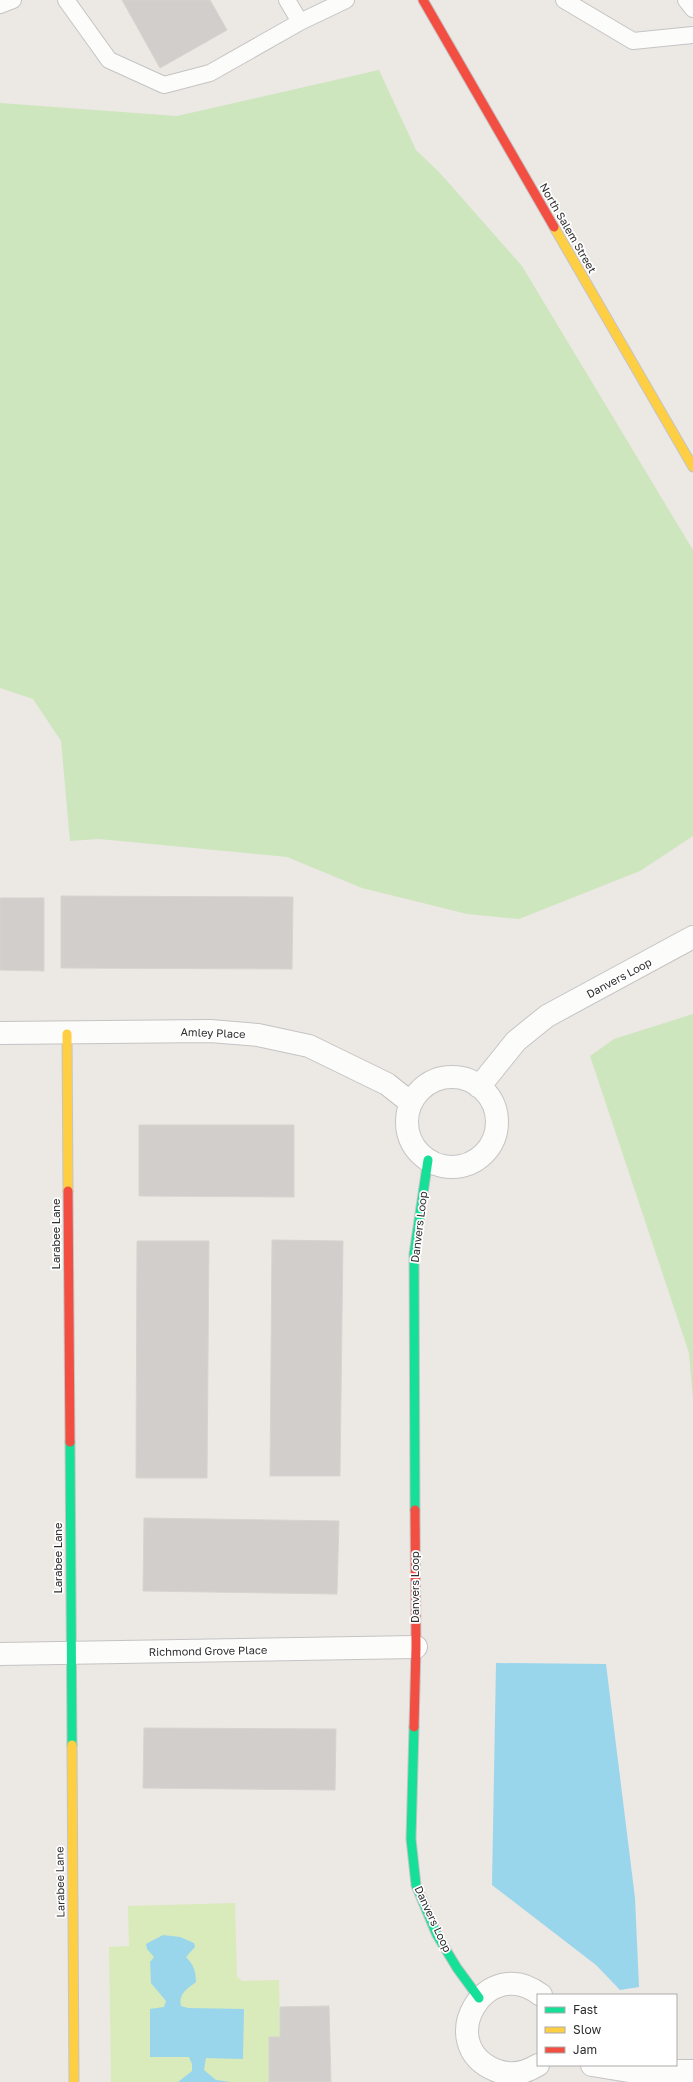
<svg xmlns="http://www.w3.org/2000/svg" width="693" height="2082" font-family="'Golos Text',sans-serif">
  <rect width="100%" height="100%" fill="#ece8e4"/>
  <path fill="#cee6be" d="M379,70L416,150L440,173L522,266L693,550V836L640,871L519,919L467,914L362,888L287,857L99,839L70,841L61,741L33,699L0,688V103L177,116Z
    M693,1014V1400L689,1353L590,1056L614,1039Z"/>
  <path fill="#d9eabb" d="M235,1903L237,1976L242,1981L279,1980L280,2037H269V2082H111L109,1947L129,1946L128,1906Z"/>
  <path fill="#99d6ec" d="M496,1663L606,1664L635,1898L639,1987L620,1990L596,1965L492,1885Z
    M163,1935L180,1937L194,1943L195,1947L186,1957C193,1964 196,1971 196,1982C187,1989 178,1994 181,2006L188,2008L244,2009L243,2059L206,2058L204,2070L216,2080L231,2082H178L192,2071V2064L189,2057H150V2009L164,2007L166,2001L151,1983L150,1962L154,1957L147,1949L146,1944Z"/>
  <path fill="#d1cecb" stroke="#d7d4d0" d="M122,0H210L227,30L160,68Z
    M61,896L293,897L292,969L61,968Z
    M0,898H44V971L0,970Z
    M139,1125H294V1197L139,1196Z
    M272,1240L343,1241L340,1476H270Z
    M137,1241H209L207,1478H136Z
    M144,1518L339,1521L337,1594L143,1591Z
    M144,1728L336,1729L335,1790L143,1788Z
    M329,2006L331,2082H269V2037H280V2007Z"/>
  <g fill="none" stroke-linecap="round" stroke-linejoin="round">
    <defs>
      <path id="lane" d="M66,0L109,60L164,85L210,73L300,22
        M287,0L300,22L346,0
        M564,0L633,41L693,35
        M686,0L693,9
        M0,5L13,0"/>
      <path id="street" d="M0,1033L210,1031L258,1035L309,1046L387,1084L411,1103
        M407 1122a45 45 0 1 1 90 0a45 45 0 1 1-90 0Z
        M479,1087L516,1041L547,1016L693,937
        M0,1654L416,1647
        M538,2065C525,2073 510,2076 495,2070C433,2044 486,1952 541,1995
        M592,2065L629,2071H693"/>
      <path id="fast" d="M70,1442L72,1745
        M415,1510L414,1254L428,1160
        M414,1727L411,1839L416,1885L437,1935L457,1968L479,1998"/>
      <path id="slow" d="M554,227L693,467
        M67,1034L68,1191
        M72,1745L74,2082"/>
      <path id="jam" d="M423,0L554,227
        M68,1191L70,1442
        M414,1727L416,1647L415,1510"/>
    </defs>
    <use href="#lane" stroke="#c5c4c5" stroke-width="18"/>
    <use href="#street" stroke="#c5c4c5" stroke-width="24"/>
    <use href="#fast" stroke="#c5c4c5" stroke-width="11"/>
    <use href="#slow" stroke="#c5c4c5" stroke-width="11"/>
    <use href="#jam" stroke="#c5c4c5" stroke-width="11"/>
    <use href="#lane" stroke="#fcfcfb" stroke-width="16"/>
    <use href="#street" stroke="#fcfcfb" stroke-width="22"/>
    <use href="#fast" stroke="#16e098" stroke-width="9"/>
    <use href="#slow" stroke="#ffcf43" stroke-width="9"/>
    <use href="#jam" stroke="#f24e42" stroke-width="9"/>
  </g>
  <g text-anchor="middle" stroke-width="3.5" stroke-linejoin="round" paint-order="stroke">
    <g font-size="11" fill="#2e2e2e" stroke="#fff">
      <text transform="translate(568 228) rotate(60)" y="4">North Salem Street</text>
      <text transform="translate(619 978) rotate(-28)" y="4">Danvers Loop</text>
      <text transform="translate(213 1033) rotate(2)" y="4">Amley Place</text>
      <text transform="translate(419 1227) rotate(-83)" y="4">Danvers Loop</text>
      <text transform="translate(56 1234) rotate(-90)" y="4">Larabee Lane</text>
      <text transform="translate(58 1558) rotate(-90)" y="4">Larabee Lane</text>
      <text transform="translate(415 1587) rotate(-90)" y="4">Danvers Loop</text>
      <text transform="translate(208 1651) rotate(-1)" y="4">Richmond Grove Place</text>
      <text transform="translate(60 1882) rotate(-91)" y="4">Larabee Lane</text>
      <text transform="translate(433 1919) rotate(65)" y="4">Danvers Loop</text>
    </g>
  </g>
  <rect x="537" y="1994" width="140" height="72" fill="#ffffff" stroke="#ababab"/>
  <rect x="545" y="2007" width="20" height="6" fill="#16e098" stroke="#ababab"/>
  <text x="573" y="2014" font-size="12" fill="#2e2e2e">Fast</text>
  <rect x="545" y="2027" width="20" height="6" fill="#ffcf43" stroke="#ababab"/>
  <text x="573" y="2034" font-size="12" fill="#2e2e2e">Slow</text>
  <rect x="545" y="2047" width="20" height="6" fill="#f24e42" stroke="#ababab"/>
  <text x="573" y="2054" font-size="12" fill="#2e2e2e">Jam</text>
</svg>
